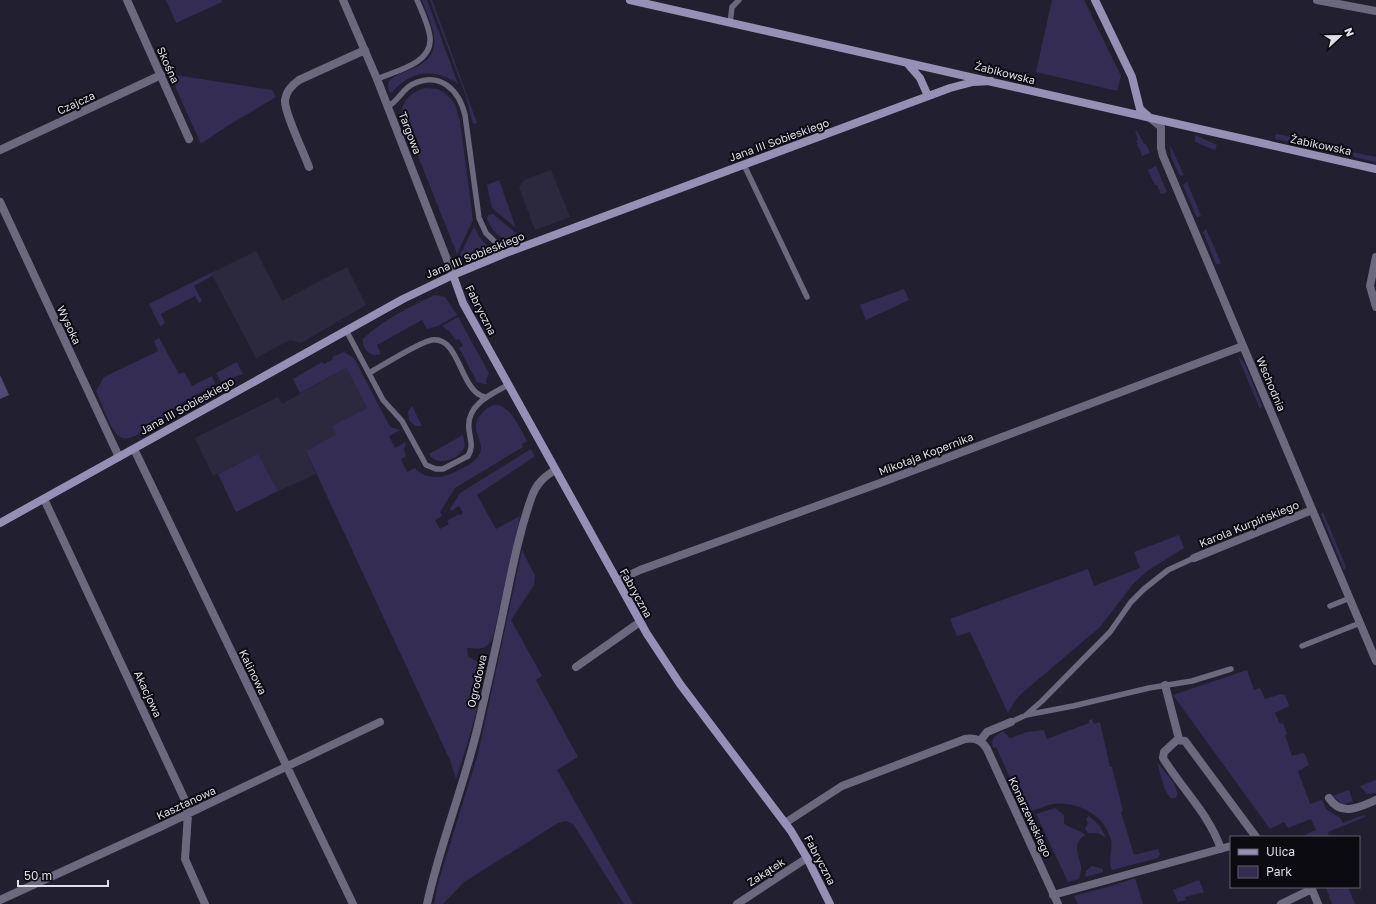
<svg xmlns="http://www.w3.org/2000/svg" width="1376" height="904" font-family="'Golos Text',sans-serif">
  <rect width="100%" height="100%" fill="#222030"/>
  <path fill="#2c293e" d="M551,170L570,217L535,230L519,187L524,180Z
    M256,251L282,301L347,267L366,305L301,343L290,340L256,358L211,273Z
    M346,368L367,408L333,426L336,434L306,451L316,474L278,491L258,454L213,476L195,438L278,397L282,404Z"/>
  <path fill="#342c53" d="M166,0H221L222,2L176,23Z
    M422,0H427L458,84C436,68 409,70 392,93L389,91L388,85L390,80C398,73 409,71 418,66C447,51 430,22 422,0Z
    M430,0H432L477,123L473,124L466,96Z
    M1052,0H1084L1121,76L1117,91L1036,72Z
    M986,69L1010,74L1009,79L988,74Z
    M175,75L272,90L276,97L224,128L201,144L171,77Z
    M426,88L438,89L447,95L455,104L460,121L473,220L457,254L402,116C401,100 412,91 426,88Z
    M1135,130L1137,131L1144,144H1146L1150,153L1142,156L1136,141L1138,140Z
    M1276,134L1291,137L1290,142L1275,139Z
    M1195,135L1217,145L1215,150L1195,142Z
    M1312,143L1333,147L1334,151L1331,152L1312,148L1310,145Z
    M1170,145L1184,175L1181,176L1179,175L1171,156Z
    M1352,152L1376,157V162L1354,157Z
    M1156,166L1167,192L1161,194L1157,185H1155L1148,170Z
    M499,180L516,228L492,208L487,185Z
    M1187,182L1201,216L1198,217L1196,216L1183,185Z
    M493,214L521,237C503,244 494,235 487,219L488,215Z
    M474,227L480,238L490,248L461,259L459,257Z
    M1206,229L1221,263L1218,264H1216L1203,232Z
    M211,273L212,276L194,286L202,301L199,303L195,296L161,314L165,323L160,326L149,304Z
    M904,289L909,300L866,320L860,305Z
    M435,295L445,297L457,315L438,326L427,329L422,320L377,345L381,354C371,358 362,350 363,339C384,319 409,307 435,295Z
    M458,317L489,373L486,380L487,384H483L477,382L459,348L463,346L459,339L456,340L450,332L442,326Z
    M159,338L179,374L184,372L192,386L212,376L215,384C205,391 197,394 185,401C173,409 134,446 120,437C111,431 101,402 96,391L104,377L158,351L154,341Z
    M344,352L354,358L390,427L400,430L389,436L395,448L406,442L404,450L406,456L401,459L407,472L415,468C420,475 431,478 440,477C449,476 475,464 479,455C485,443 475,436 476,425C476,419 481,414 485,410C505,392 519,427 527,441L522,444L523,447L455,488L440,512L442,516L435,520L440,529L449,524L447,521L459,514L460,516L463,513L459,506L451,511L450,509L460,493L531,449L535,456L477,495L496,529L520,516L493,637C488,650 480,649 467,648L468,657C474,660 479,661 482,668C488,682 462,761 456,779L450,760L306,451L336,434L332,426L367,408L346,368L300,393L293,379L322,362L324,364L333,359L332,357Z
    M1238,357L1244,362L1262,406L1261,408L1260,409Z
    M237,362L243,374L221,382L216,373Z
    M412,406L422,426H415L409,420L408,412Z
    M463,435L465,446C460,459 437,468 429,454Z
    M258,454L278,491L236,512L218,474Z
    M1323,512L1346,567L1344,570L1321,514Z
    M1179,535L1184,548L1147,571L1133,584L1100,627L1021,694L1014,702L1008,713L970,632L957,636L950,619L1088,569L1094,586L1140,568L1134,552Z
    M522,550L535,576L534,585L511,620L542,676L536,680L578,757L557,770L633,904H624L573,824L566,821L558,823L464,882L443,904H434L438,883L478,754Z
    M1247,670L1254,690L1260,688L1265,699L1281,694L1285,695L1289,706L1275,713L1280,724L1283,723L1287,734L1285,735L1292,756L1302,753L1305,754L1309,765L1298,771L1310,804L1322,800L1326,809L1340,818L1343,823L1364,815L1365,817L1328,832L1329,837H1306L1305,835L1316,830L1311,819L1288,828L1284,822L1270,829L1173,695Z
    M1092,719L1094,724L1100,722L1110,767H1112L1123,811L1121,812L1134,855L1158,849L1160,854L1158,858L1112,870C1107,861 1113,851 1111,840C1105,815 1077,801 1053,804C1044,806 1035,810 1026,813L996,747L993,748L992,742L994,737L1003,731L1010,738L1027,732L1044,730L1047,739L1089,723V720Z
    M1157,762L1174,783L1178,795L1175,798H1170L1165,790Z
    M1376,780V793L1367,794L1360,786Z
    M1349,790L1353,802L1342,804L1333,796Z
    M1055,808L1064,815V823C1070,830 1079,828 1085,835C1072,843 1078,854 1081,866C1082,869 1080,875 1079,879L1068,882L1036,814Z
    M1089,816L1100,826L1106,838L1098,833H1088L1085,829L1088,823L1086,819Z
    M1092,866L1103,869V872L1085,877L1086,871Z
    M1135,878L1143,904H1078L1074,896C1095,890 1114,886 1135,878Z
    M1199,880L1204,892L1185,897L1186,900L1178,902L1173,890Z
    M1326,887H1348L1355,904H1332Z"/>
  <path fill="#524978" d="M0,375L9,395L0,399Z"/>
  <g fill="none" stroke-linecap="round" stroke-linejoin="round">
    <path stroke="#6c697f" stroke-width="5.5" d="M730,23L732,7L739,0
      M377,79C395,71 432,64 430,38C429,26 422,12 417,0
      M388,106C398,102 402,89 413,84C440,71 459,90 465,115L479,218L486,233L506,253
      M744,165L807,297
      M346,330L383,400L402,421L426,465L436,469H443L468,456C474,446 470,440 469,429C466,405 491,394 508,385
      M369,373C382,366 419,342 432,340C460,336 460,392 485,397
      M1330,606L1350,598
      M1302,646L1360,623
      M1026,715L1073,706L1149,688L1192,681L1231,669
      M1011,722L1026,715L1042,701L1110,632L1131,602L1144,589L1168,570L1194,558"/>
    <path stroke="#6c697f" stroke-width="8" d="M127,0L189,139
      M343,0L377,79L453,275
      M1317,0L1376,11
      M1150,118L1161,127V148L1163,156L1376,661
      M0,150L161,75
      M309,167C304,153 284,112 285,100C286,91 292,85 299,80L365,50
      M0,202L119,457
      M1376,257L1370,286L1376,307
      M134,449L353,904
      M44,499L184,798L188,814L185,859L205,904
      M1194,558L1312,510
      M617,581L640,570L880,483L1243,346
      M576,667L640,622
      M1165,685L1179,739
      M980,741L987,732L1011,722
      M1329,798C1341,817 1360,807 1376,800
      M785,823L842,786L965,739C975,737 982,740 987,749L1058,904
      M1221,849C1209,814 1182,789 1163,758L1164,752L1177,740L1185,741L1256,837
      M1311,887L1318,904
      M1053,895L1231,846
      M0,900L160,827L380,722
      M427,904C440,844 464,786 478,726C487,687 496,647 504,608C512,570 519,532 532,496C537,483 544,477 555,470
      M737,904L807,858
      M1281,904L1312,889"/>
    <path stroke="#9691b4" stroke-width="8" d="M630,0L1376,169
      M1095,0L1132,77L1140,109L1148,116
      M907,63L920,78L928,96
      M453,275L463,303L647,634L680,684L791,831L807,858L830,904
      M0,523L403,299L453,275L506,253L950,88L973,82L991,81"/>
  </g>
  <g text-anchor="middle" stroke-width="4" stroke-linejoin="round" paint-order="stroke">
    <g font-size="11" fill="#dfdee9" stroke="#0c0b12">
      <text transform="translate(168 65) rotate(66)" y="4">Skośna</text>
      <text transform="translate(1005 73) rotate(14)" y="4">Żabikowska</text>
      <text transform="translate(76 103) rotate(-25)" y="4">Czajcza</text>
      <text transform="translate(410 133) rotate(69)" y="4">Targowa</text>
      <text transform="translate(779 140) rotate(-20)" y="4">Jana III Sobieskiego</text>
      <text transform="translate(1321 145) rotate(12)" y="4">Żabikowska</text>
      <text transform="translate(475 255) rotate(-22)" y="4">Jana III Sobieskiego</text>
      <text transform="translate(481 310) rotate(63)" y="4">Fabryczna</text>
      <text transform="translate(69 325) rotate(65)" y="4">Wysoka</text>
      <text transform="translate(1271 384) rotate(67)" y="4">Wschodnia</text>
      <text transform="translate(187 406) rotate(-29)" y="4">Jana III Sobieskiego</text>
      <text transform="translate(926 454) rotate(-21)" y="4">Mikołaja Kopernika</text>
      <text transform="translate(1249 524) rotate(-22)" y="4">Karola Kurpińskiego</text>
      <text transform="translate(636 593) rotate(61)" y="4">Fabryczna</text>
      <text transform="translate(253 672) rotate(64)" y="4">Kalinowa</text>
      <text transform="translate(477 681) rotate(-77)" y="4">Ogrodowa</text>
      <text transform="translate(148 694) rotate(65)" y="4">Akacjowa</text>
      <text transform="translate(186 803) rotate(-25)" y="4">Kasztanowa</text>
      <text transform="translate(1030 817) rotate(65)" y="4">Konarzewskiego</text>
      <text transform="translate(820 860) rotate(62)" y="4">Fabryczna</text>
      <text transform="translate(766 872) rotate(-33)" y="4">Zakątek</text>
    </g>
  </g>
  <rect x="1230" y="836" width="130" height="52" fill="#0c0b12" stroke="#605f68"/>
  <rect x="1238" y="849" width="20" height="6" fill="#9691b4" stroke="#605f68"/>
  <text x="1266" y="856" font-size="12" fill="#dfdee9">Ulica</text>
  <rect x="1238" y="866" width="20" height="12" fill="#342c53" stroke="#605f68"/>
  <text x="1266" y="876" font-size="12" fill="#dfdee9">Park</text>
  <g transform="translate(1340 36) rotate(68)" stroke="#0c0b12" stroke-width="3" paint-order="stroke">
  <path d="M0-3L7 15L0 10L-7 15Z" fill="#dfdee9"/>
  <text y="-6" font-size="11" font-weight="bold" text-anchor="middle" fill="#dfdee9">N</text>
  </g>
  <path d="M18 880v6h90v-6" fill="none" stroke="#dfdee9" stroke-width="2"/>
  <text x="24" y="880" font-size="12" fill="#dfdee9" stroke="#0c0b12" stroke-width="3" paint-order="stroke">50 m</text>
</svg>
